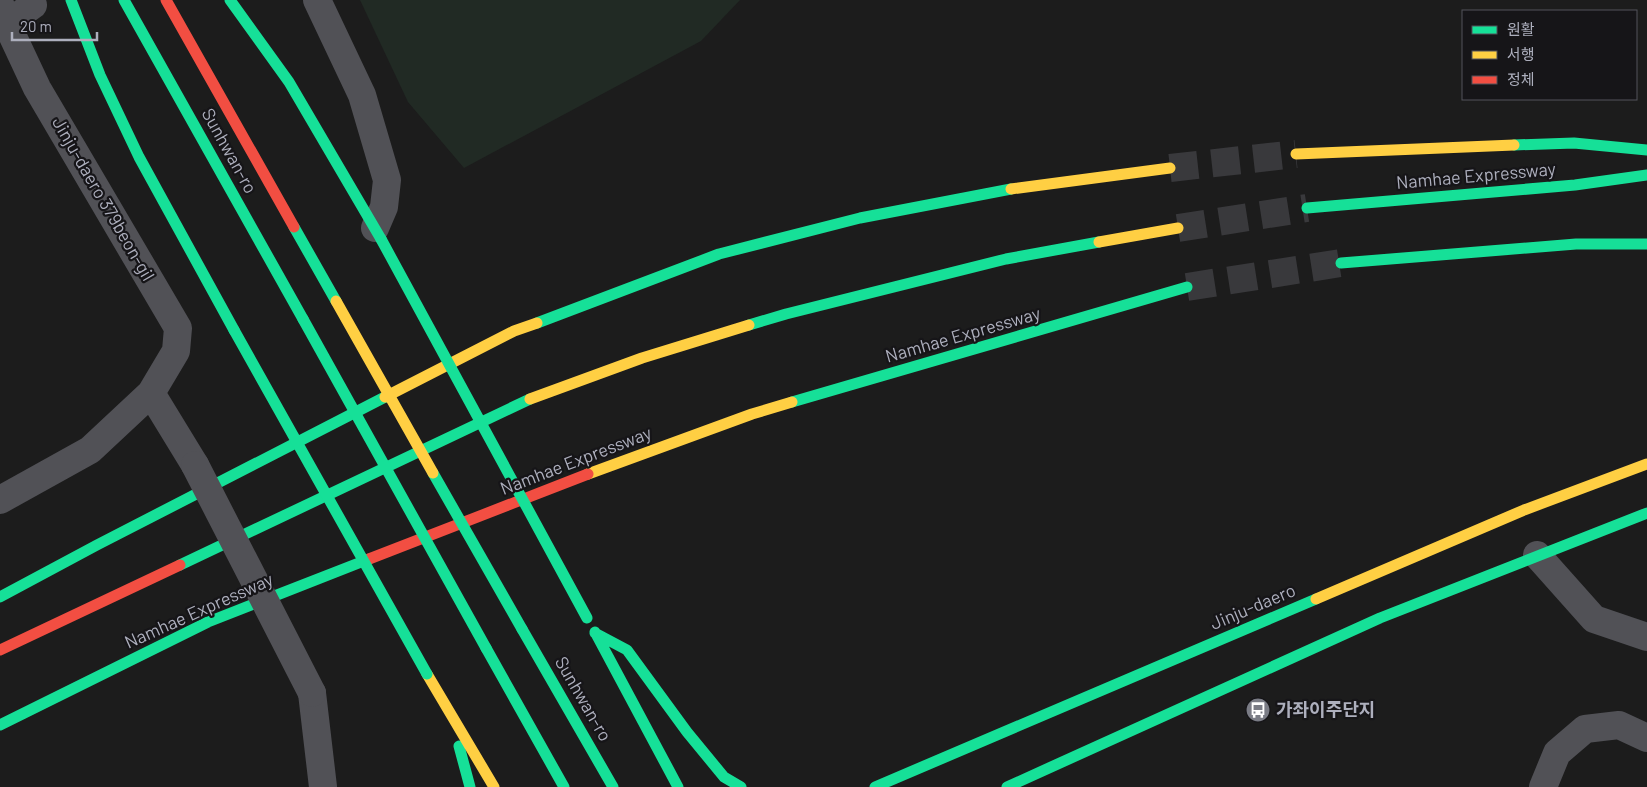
<svg xmlns="http://www.w3.org/2000/svg" width="1647" height="787" font-family="Barlow,'Noto Sans KR',sans-serif">
  <rect width="100%" height="100%" fill="#1c1c1c"/>
  <path fill="#212a24" d="M360,0H740L701,41L464,168L408,102Z"/>
  <g fill="none" stroke-linecap="round" stroke-linejoin="round">
    <path stroke="#39393c" stroke-width="28" stroke-dasharray="28 14" stroke-linecap="butt" d="M1170,168L1296,154
      M1178,228L1307,208
      M1187,287L1341,263"/>
    <path stroke="#515156" stroke-width="28" d="M317,0L362,95L387,180L384,207L375,228
      M0,4L7,24L37,88L178,328L176,351L151,393L195,465
      M7,24L33,5
      M0,500L90,450L151,393
      M1537,555L1594,619L1647,637
      M312,693L323,787
      M1543,787L1557,753L1585,729L1619,725L1647,738"/>
    <path stroke="#16e098" stroke-width="11" d="M71,0L100,75L139,157L234,330
      M124,0L303,319
      M230,0L289,82L381,239
      M1514,145L1574,143L1647,150
      M1307,208L1575,185L1647,175
      M294,227L336,301
      M1341,263L1576,244H1647
      M537,323L719,254L860,218L1011,189
      M749,325L786,314L1006,259L1099,242
      M792,402L1187,287
      M180,565L530,399
      M0,597L97,545L385,397
      M522,629L613,787
      M595,632L678,787
      M595,633L627,650L687,732L724,777L741,787
      M486,648L564,787
      M0,725L208,622L369,559
      M459,746L470,787
      M875,787L1316,599
      M1007,787L1380,618L1647,513"/>
    <path stroke="#ffcf43" stroke-width="11" d="M1296,154L1514,145
      M1011,189L1170,168
      M1099,242L1178,228
      M385,397L514,331L537,323
      M530,399L642,358L749,325
      M588,474L752,414L792,402
      M1316,599L1524,510L1647,464
      M427,674L494,787"/>
    <path stroke="#f24e42" stroke-width="11" d="M166,0L294,227
      M369,559L588,474
      M0,650L180,565"/>
    <path stroke="#515156" stroke-width="28" d="M195,465L312,693"/>
    <path stroke="#16e098" stroke-width="11" d="M381,239L587,618
      M303,319L486,648
      M234,330L427,674
      M433,473L522,629"/>
    <path stroke="#ffcf43" stroke-width="11" d="M336,301L433,473"/>
  </g>
  <defs>
    <symbol id="bus-disc" viewBox="-11 -11 22 22"><circle r="9.5" fill="#7a7c85" stroke="#161518"/><path d="M-5-6H5V4H4V6H2V4H-2V6H-4V4H-5ZM-3.5-4V0h7V-4ZM-3.5 1.2v1.5H-2V1.2ZM2 1.2v1.5H3.5V1.2Z" fill="#fff"/></symbol>
  </defs>
  <g fill-rule="evenodd">
    <use href="#bus-disc" x="1244" y="696" width="28" height="28"/>
  </g>
  <g text-anchor="middle" stroke-width="4.5" stroke-linejoin="round" paint-order="stroke">
    <g font-size="18" fill="#adafbd" stroke="#161518">
      <text transform="translate(229 151) rotate(61)" y="6">Sunhwan-ro</text>
      <text transform="translate(1476 176) rotate(-5)" y="6">Namhae Expressway</text>
      <text transform="translate(103 199) rotate(60)" y="6">Jinju-daero 379beon-gil</text>
      <text transform="translate(963 335) rotate(-16)" y="6">Namhae Expressway</text>
      <text transform="translate(576 461) rotate(-21)" y="6">Namhae Expressway</text>
      <text transform="translate(1253 607) rotate(-23)" y="6">Jinju-daero</text>
      <text transform="translate(199 611) rotate(-24)" y="6">Namhae Expressway</text>
      <text transform="translate(583 699) rotate(60)" y="6">Sunhwan-ro</text>
    </g>
    <g font-size="18" font-weight="bold" fill="#adafbd" stroke="#161518" text-anchor="start">
      <text x="1276" y="716">가좌이주단지</text>
    </g>
  </g>
  <rect x="1462" y="10" width="175" height="90" fill="#161518" stroke="#52535a"/>
  <rect x="1472" y="26" width="25" height="8" fill="#16e098" stroke="#52535a"/>
  <text x="1507" y="35" font-size="15" fill="#adafbd">원활</text>
  <rect x="1472" y="51" width="25" height="8" fill="#ffcf43" stroke="#52535a"/>
  <text x="1507" y="60" font-size="15" fill="#adafbd">서행</text>
  <rect x="1472" y="76" width="25" height="8" fill="#f24e42" stroke="#52535a"/>
  <text x="1507" y="85" font-size="15" fill="#adafbd">정체</text>
  <path d="M12 32v8h85v-8" fill="none" stroke="#adafbd" stroke-width="2.5"/>
  <text x="20" y="32" font-size="15" fill="#adafbd" stroke="#161518" stroke-width="4" paint-order="stroke">20 m</text>
</svg>
